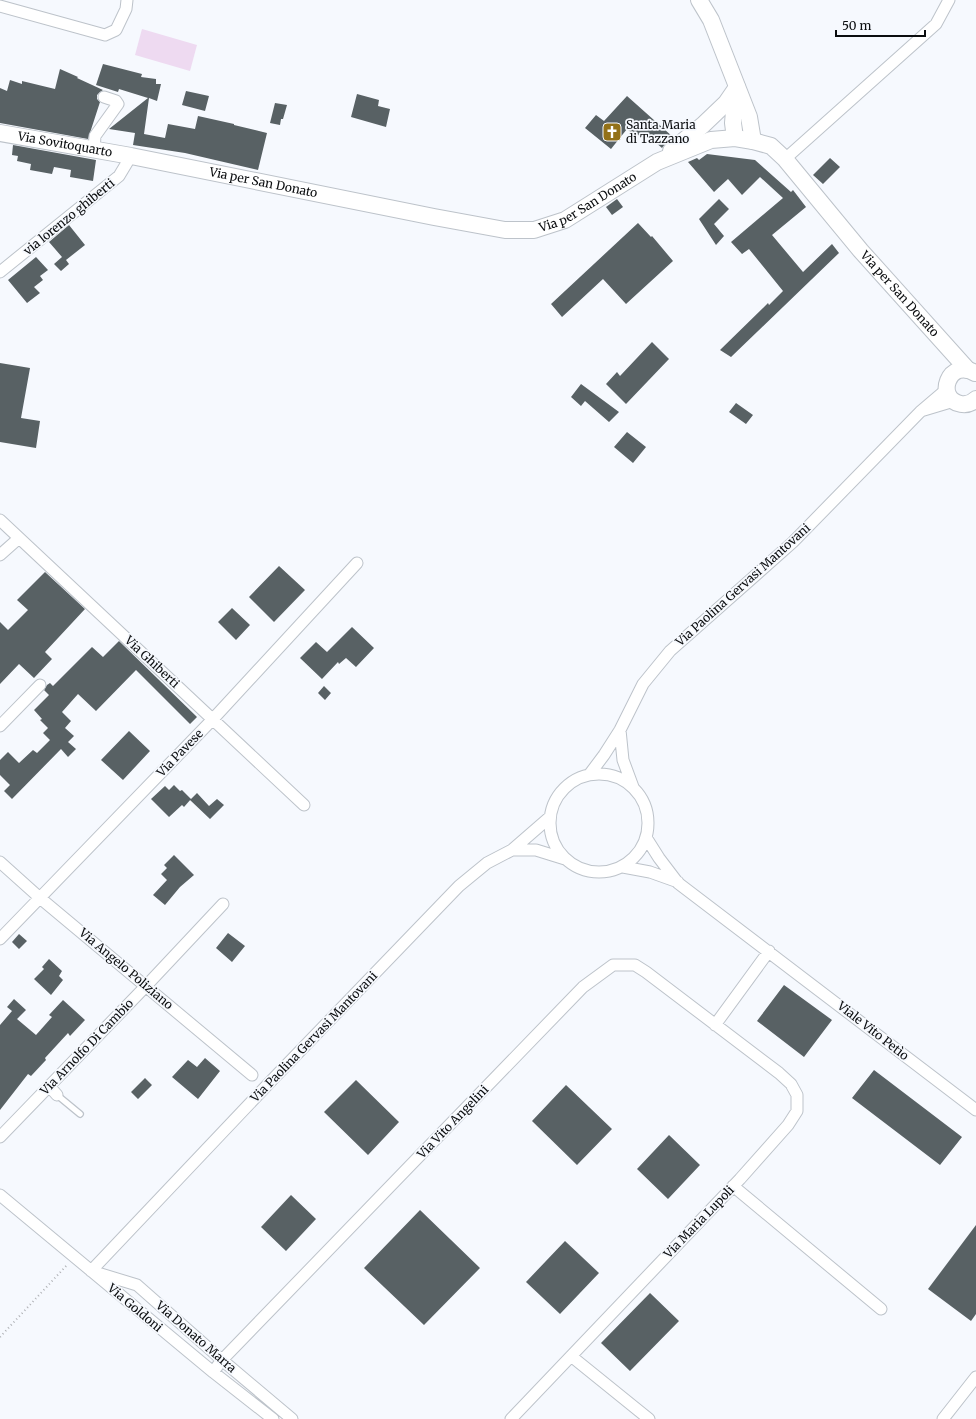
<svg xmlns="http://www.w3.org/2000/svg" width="976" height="1419" font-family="Merriweather,serif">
  <rect width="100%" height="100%" fill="#f6f9fe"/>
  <path fill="#eedaf1" d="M142,29L197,45L190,71L135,55Z"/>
  <path fill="#586164" d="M103,64L142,74L141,77L156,79V84H161L157,101L149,98L144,134L165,138L168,124L195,129L198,116L234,124V125L267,133L258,170L185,153L133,145L135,133L109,129L148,98L119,89L118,92L96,85Z
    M60,69L78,77L77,78L103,90L100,92L97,95V99L100,102L88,139L0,123V88L7,91L10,80L22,84V81L55,89Z
    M186,91L209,96L205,111L182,105Z
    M357,94L379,100L378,106L390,109L386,127L351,117Z
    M627,96L673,137L665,144L662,148L647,135L643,139L636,133L634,135L627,129L611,149L585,128L596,115L604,121Z
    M275,103L287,105L283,119H281L280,125L270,123Z
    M13,145L96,160L93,181L70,177L71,170L54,167L52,174L30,170L31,164L17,161L18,156L12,155Z
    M707,154L755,160L791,192L793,190L806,207L772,235L803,272L832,244L839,253L731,357L720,350L768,303L769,305L783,291L749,249L742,254L731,242L783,198L760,177L742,195L728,179L714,192L688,162L697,158L699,160Z
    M830,158L840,167L823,184L813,175Z
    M617,199L623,207L612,215L606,207Z
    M719,199L729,209L714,224L724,236L716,245L699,219Z
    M638,223L651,237L652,236L673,261L626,304L603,279L562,317L551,304Z
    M69,225L85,245L66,260L69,264L61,271L54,264L62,257L49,242Z
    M36,257L48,270L40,276L43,280L34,287L40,293L27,303L8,280Z
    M652,342L669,359L626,404L606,384L617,372L620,376Z
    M0,363L30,368L21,418L40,421L36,448L0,442Z
    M581,384L619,412L609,422L585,401L581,406L571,397Z
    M736,403L753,415L746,424L729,412Z
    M627,432L646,447L633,463L614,447Z
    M279,566L305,590L274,622L249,597Z
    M45,572L85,609L45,652L52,659L34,678L19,664L0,684V622L8,630L28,610L17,600Z
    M232,608L250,625L236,640L218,622Z
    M352,627L374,648L356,667L346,658L339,664L338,662L322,679L300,658L316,642L327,652Z
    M119,641L197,717L190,724L136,670L96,711L78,694L62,712L71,721L65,728L74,736L68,742L76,749L68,757L61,749L12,799L4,791L10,785L0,775V760L8,752L19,763L33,750L37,753L50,740L43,733L48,728L40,720L42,719L34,710L49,695L44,690L47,685L50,683L53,686L92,647L103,657Z
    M324,686L331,693L325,700L318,693Z
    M129,731L150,751L123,780L101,760Z
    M174,785L180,791L182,790L191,799L184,807L182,805L169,817L151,799L165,786L169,790Z
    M197,793L209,806L217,799L224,805L210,819L190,800Z
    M174,855L194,875L180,887L165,905L153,895L167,880L161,874L167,868L164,865Z
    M228,933L245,946L232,962L216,948Z
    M19,934L27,941L19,949L12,942Z
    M49,959L62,971L59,976L63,980L51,995L34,979L44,969L42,967Z
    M784,985L832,1020L804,1057L757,1021Z
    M14,999L26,1010L17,1019L36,1035L52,1017L49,1015L63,1000L85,1020L70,1036L68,1033L45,1058L46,1060L31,1076L28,1074L0,1110V1025L12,1011L7,1007Z
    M205,1058L220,1071L198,1099L172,1077L188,1060L197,1067Z
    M874,1070L962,1137L940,1165L852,1098Z
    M145,1078L152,1085L138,1099L131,1092Z
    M356,1080L399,1122L368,1155L324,1112Z
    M566,1085L612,1129L577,1165L532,1121Z
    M669,1135L700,1165L668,1199L637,1169Z
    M291,1195L316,1219L286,1251L261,1227Z
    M420,1210L480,1268L424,1325L364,1268Z
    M976,1225V1314L971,1321L928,1289Z
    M565,1241L599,1273L560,1314L526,1282Z
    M650,1293L679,1321L630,1371L601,1343Z"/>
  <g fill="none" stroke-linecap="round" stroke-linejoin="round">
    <defs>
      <path id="lane" d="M57,1095L80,1114"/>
      <path id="street" d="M0,6L105,35L116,30L126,9L127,0
        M94,150L95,136L118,104L116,101L104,97
        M785,159L936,24L949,0
        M0,272L119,176L131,156
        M924,410L954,401
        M0,520L304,805
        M0,555L18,539
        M0,726L40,685
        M620,730L623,760L633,787
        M550 823a49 49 0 1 1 98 0a49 49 0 1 1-98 0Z
        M589,775L604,755L620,730L643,684L670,651L793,542L920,412L947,389
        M647,839L659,858L678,883L976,1110
        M512,850H536L565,859
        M0,862L40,898L252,1075
        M623,867L650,872L678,882
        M0,939L213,719L357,563
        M715,1025L769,951
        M49,1086L57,1095
        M0,1137L146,986L223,904
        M733,1186L881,1309
        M0,1195L213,1372L273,1419
        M571,1356L649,1419
        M213,1372L222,1360L583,987L613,965H635L646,972L779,1073L791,1084L797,1095V1111L788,1125L740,1179L511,1419
        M292,1419L222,1360L137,1285L91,1271L272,1080L459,886L487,863L512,850L550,817
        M943,1419L976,1377"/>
      <g id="secondary">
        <path d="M699,0L711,20L749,117L753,141"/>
        <path id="s1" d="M0,133L131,156L434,217L505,230H534L565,220L657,162L711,140L735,138L753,141L771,146L785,159L861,251L968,370"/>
        <path d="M735,138L733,123L736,88"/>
        <path d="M671,151L703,125L726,103L737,87"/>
        <path d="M975,373C949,357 934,399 961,404C967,405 972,403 976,399"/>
      </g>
    </defs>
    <use href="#lane" stroke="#bdc3ca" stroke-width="8"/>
    <use href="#street" stroke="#bdc3ca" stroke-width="13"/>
    <use href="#secondary" stroke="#bdc3ca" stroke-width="18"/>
    <path stroke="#afb1b5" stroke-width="2" stroke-dasharray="1 3" stroke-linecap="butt" d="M0,1337L67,1265"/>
    <use href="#lane" stroke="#fff" stroke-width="5.5"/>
    <use href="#street" stroke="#fff" stroke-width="11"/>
    <use href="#secondary" stroke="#fff" stroke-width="16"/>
  </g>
  <defs>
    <symbol id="church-square" viewBox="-11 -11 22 22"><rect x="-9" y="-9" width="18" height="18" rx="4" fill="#937118" stroke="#f6f9fe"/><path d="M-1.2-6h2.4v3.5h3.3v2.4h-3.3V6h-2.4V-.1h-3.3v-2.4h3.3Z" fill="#fff"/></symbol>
  </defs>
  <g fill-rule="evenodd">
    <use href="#church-square" x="601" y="121" width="22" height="22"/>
  </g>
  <g text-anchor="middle" stroke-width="3.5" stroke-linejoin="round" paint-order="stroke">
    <g font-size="12" fill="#0b0d0f" stroke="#f6f9fe" text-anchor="start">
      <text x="626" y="129">Santa Maria<tspan x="626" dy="14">di Tazzano</tspan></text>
    </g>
    <g font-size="12" fill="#0b0d0f" stroke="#f6f9fe">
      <text dy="4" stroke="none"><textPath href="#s1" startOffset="66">Via Sovitoquarto</textPath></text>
      <text dy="4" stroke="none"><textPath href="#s1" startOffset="268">Via per San Donato</textPath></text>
      <text dy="4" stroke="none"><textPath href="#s1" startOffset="604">Via per San Donato</textPath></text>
      <text transform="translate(69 217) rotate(-39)" y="4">via lorenzo ghiberti</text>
      <text dy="4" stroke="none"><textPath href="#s1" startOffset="1000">Via per San Donato</textPath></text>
      <text transform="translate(743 585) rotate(-42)" y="4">Via Paolina Gervasi Mantovani</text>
      <text transform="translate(152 662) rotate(43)" y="4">Via Ghiberti</text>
      <text transform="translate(180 753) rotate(-46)" y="4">Via Pavese</text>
      <text transform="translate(126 969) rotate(40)" y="4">Via Angelo Poliziano</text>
      <text transform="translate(873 1031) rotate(38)" y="4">Viale Vito Petìo</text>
      <text transform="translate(314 1037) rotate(-46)" y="4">Via Paolina Gervasi Mantovani</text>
      <text transform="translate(87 1047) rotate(-46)" y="4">Via Arnolfo Di Cambio</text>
      <text transform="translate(453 1122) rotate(-46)" y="4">Via Vito Angelini</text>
      <text transform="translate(699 1222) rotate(-46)" y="4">Via Maria Lupoli</text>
      <text transform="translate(135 1308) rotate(40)" y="4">Via Goldoni</text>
      <text transform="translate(196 1337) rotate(41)" y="4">Via Donato Marra</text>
    </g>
  </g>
  <path d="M836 30v6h89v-6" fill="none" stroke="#0b0d0f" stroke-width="2"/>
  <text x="842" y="30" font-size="12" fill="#0b0d0f" stroke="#f6f9fe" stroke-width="3" paint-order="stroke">50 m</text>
</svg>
